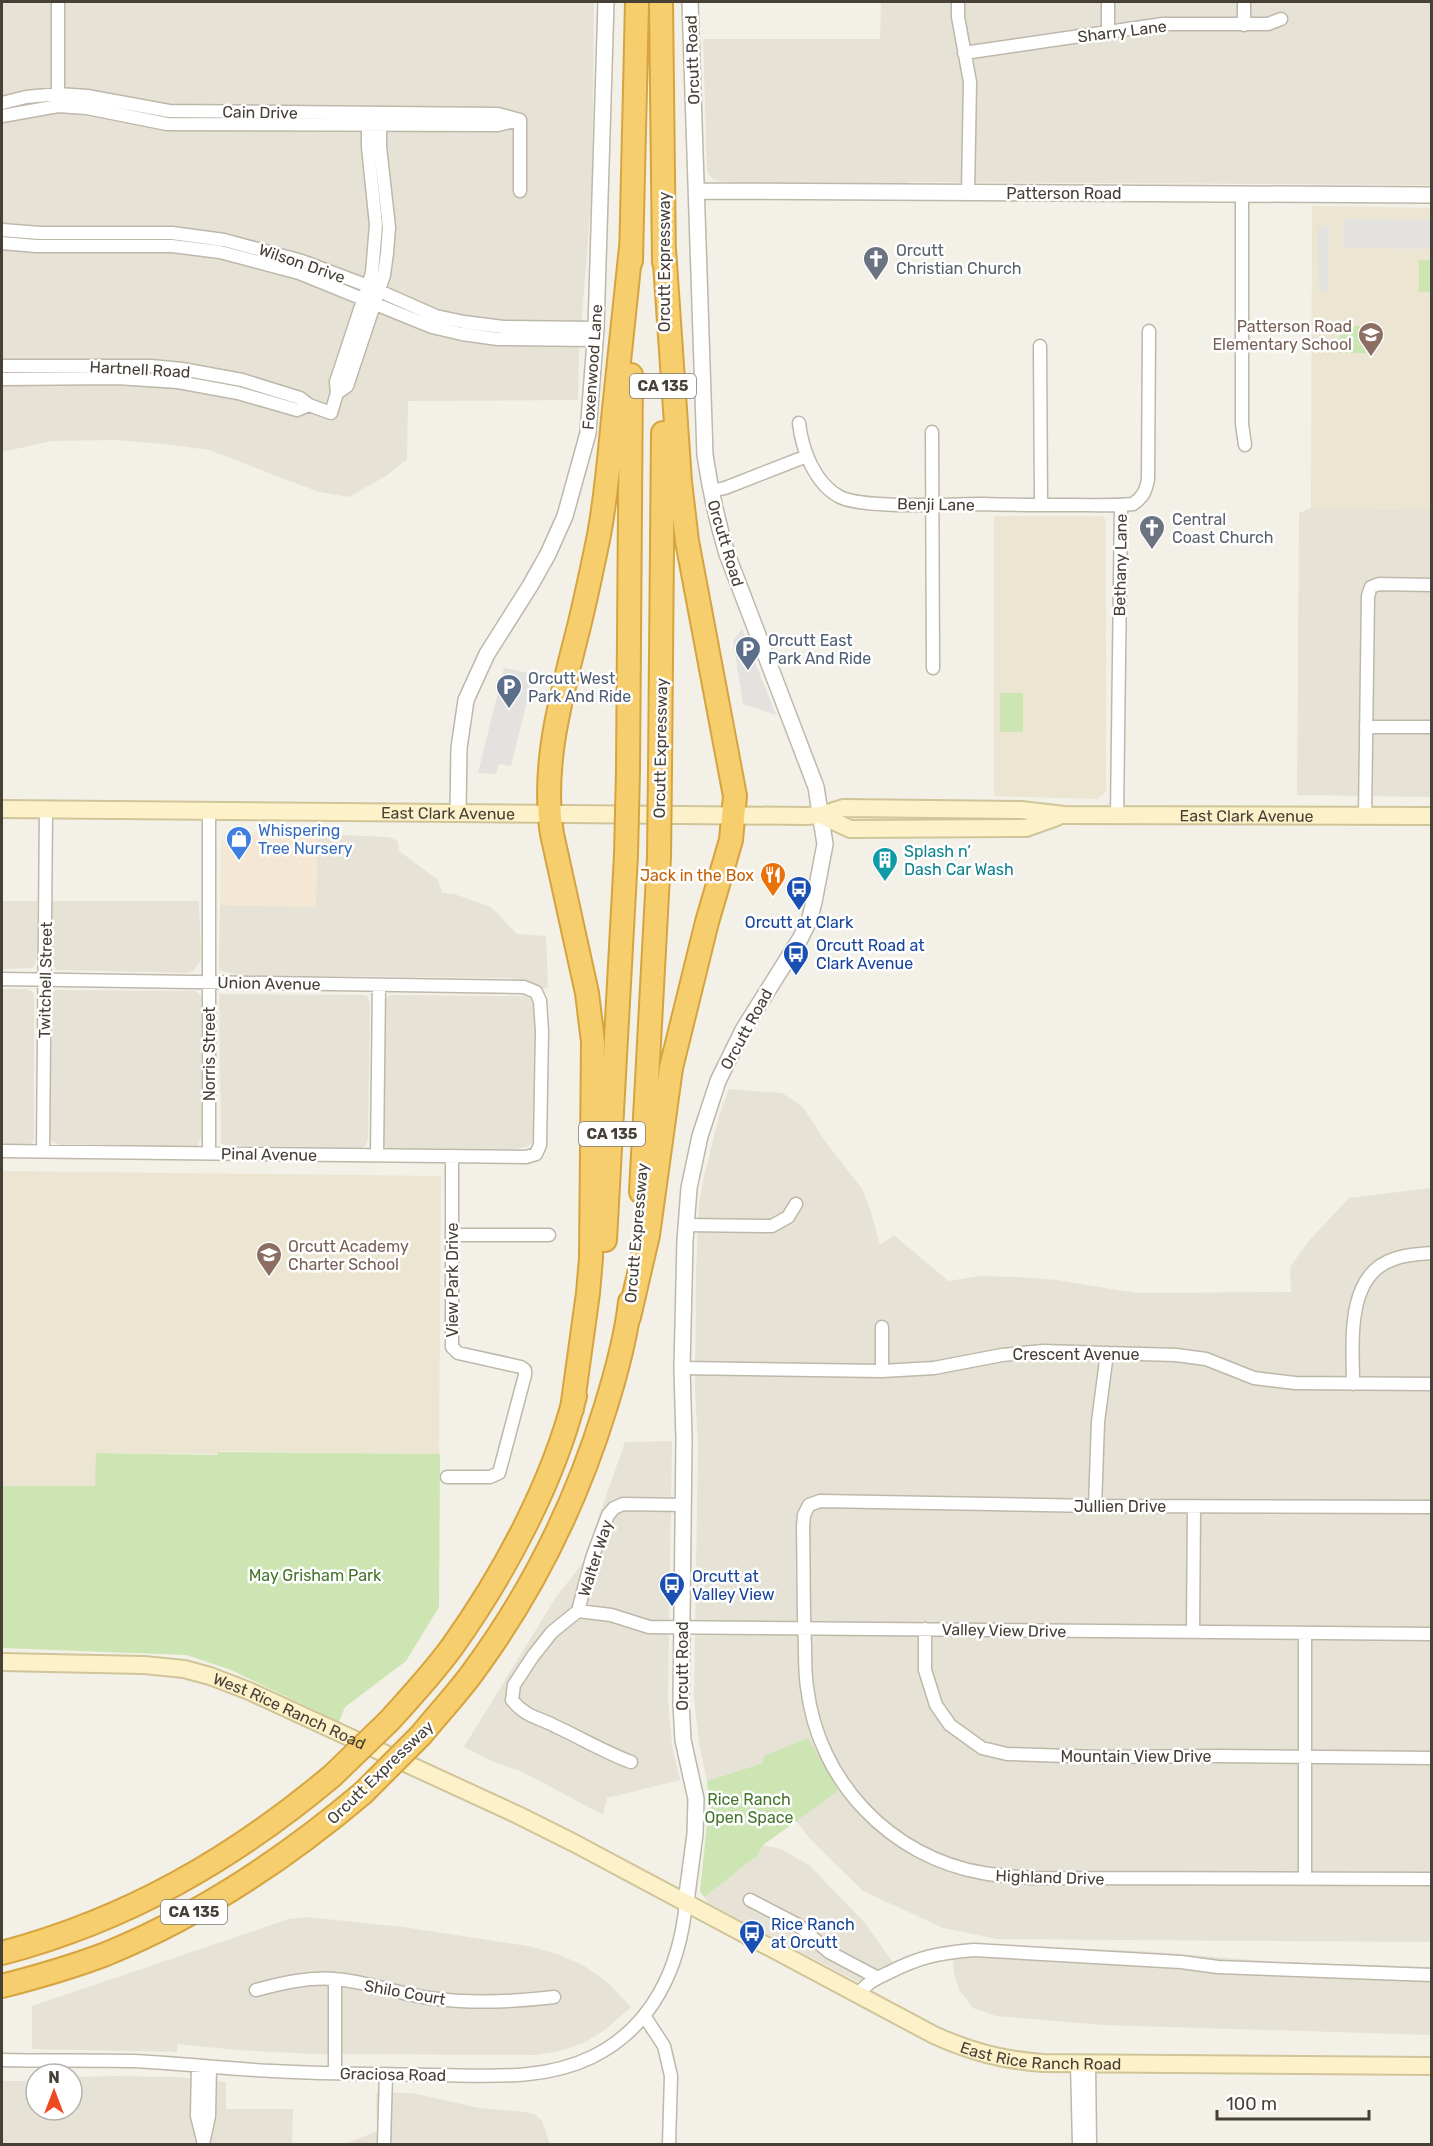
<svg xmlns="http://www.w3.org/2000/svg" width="1433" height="2146" font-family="Rubik,sans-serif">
  <rect width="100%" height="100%" fill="#f3f0e7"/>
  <path fill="#e6e2d6" d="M2,2H594L592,189L579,354L578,400L408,401L407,459L386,476L348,497L319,492L209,450L172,445L117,440L52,441L2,452Z
    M881,2H1431V185L910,182L905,187H793L724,182L715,180L709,175L707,171L703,39H880Z
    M1311,508L1431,509V797L1297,795L1299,513Z
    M317,834L389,837L398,841L399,851L438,880L442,893L454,894L491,907L517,934L546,936L548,987L540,990L532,985L511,978L237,975L219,970L220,905L316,907Z
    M2,901H37V954L35,966L32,968L2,969Z
    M50,901H199L201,959L199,963L193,971L187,973L57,970L51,964Z
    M2,989H27L34,993V1139L32,1143L25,1147L2,1146Z
    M56,990L195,991L199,994L201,996V1137L198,1145L194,1148L61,1146L52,1141L50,1138L52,992Z
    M219,994L366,995L368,997L370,1005L368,1139L365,1146L360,1148L225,1145L221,1143Z
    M390,995L525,996L532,1000L535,1013V1138L532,1143L527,1147L516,1149L388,1148L385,1146L383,1142L385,999Z
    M729,1089L782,1093L803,1107L825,1141L862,1189L870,1209L880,1245L894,1235L948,1281L981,1276L1018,1277L1057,1280L1136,1293L1291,1292L1290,1267L1307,1243L1349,1198L1431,1188V1942L997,1939L943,1928L863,1891L810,1839L796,1821L838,1791L763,1763L707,1781L699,1743L694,1700L698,1442L695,1391L696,1272L699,1204L703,1181L719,1116Z
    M672,1441L668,1699L672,1745L680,1780L607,1798L603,1815L523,1772L494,1762L464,1747L556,1597L582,1564L625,1442Z
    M763,1845L781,1849L809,1865L864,1922L894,1964L858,1982L708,1903L704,1897L757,1856Z
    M306,1917L403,1927L528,1946L558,1954L584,1966L605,1980L631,2007L605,2030L585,2042L560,2051L536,2055L314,2054L237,2050L177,2044V2052L32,2049V2006L289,1919Z
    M999,1946L1142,1951L1277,1962L1431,1967V2035L1104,2025L996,2016L973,2008L959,1990L954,1972L952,1947Z
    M114,2076L178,2077L226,2082V2109H293L292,2144H2V2081H36V2110H72V2077Z
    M376,2093H412L480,2108L525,2112L536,2115L542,2121L550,2144H346L377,2131Z"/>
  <path fill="#f4e7d3" d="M272,831L317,834L316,907L220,905L221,841H243L253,832Z"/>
  <path fill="#ebe5d2" d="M1312,206L1431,208V509L1311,508Z
    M994,516H1102L1106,520V791L1098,799L994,796Z
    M2,1171L441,1176L439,1454L220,1451L219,1454L97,1453L96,1486H2Z"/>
  <path fill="#cce5b2" d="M1419,260H1431V292H1419Z
    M1340,326H1368V353H1340Z
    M1000,693H1023V732H1000Z
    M218,1452L440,1454L439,1607L406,1661L345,1707L339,1722L231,1670L187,1655L2,1648V1486H95L96,1453L218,1455Z
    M808,1738L838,1791L763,1845L757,1856L704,1897L700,1891L709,1805L707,1781L763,1763L764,1756Z"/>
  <path fill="#e4e2df" d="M1343,219L1431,220V249L1343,248Z
    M1318,226H1329V292H1319Z
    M742,629L776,715L743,704L733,641Z
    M504,668L534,674L511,766L499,764L496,774L478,773Z"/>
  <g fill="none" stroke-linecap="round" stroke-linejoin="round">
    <defs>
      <path id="minor" d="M58,2V102
        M958,2V17L970,82L968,193
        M1244,25V2
        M1108,32V2
        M964,53L1163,24H1268L1281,19
        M2,103L26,97L58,94L87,96L169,111L498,114L520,120
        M2,116L58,106L87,108L167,124L498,125L519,120
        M520,191V120
        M1242,195V424L1245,445
        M2,230L40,233H172L224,240L302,261L368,286L436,316L464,322L503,327L596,328
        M2,243L36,246H172L220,252L299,273L432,327L462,334L498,339L595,340
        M1040,346L1041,505
        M2,366H151L182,369L242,380L300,398L309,405L331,413L337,393L336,382L372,273L376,225L368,147V114
        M2,379L117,378L178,382L238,393L297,410L309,405
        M337,393L347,386L384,275L387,253L389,227L380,147V119
        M799,423C802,450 815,484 840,497C864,509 951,504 982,504C1012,505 1043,505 1073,505C1093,505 1113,506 1133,504C1143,497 1146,491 1148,479L1149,331
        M932,432L933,668
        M711,491L725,488L807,456
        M1366,727H1432
        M1117,815L1121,505
        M1365,816L1368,596L1371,587L1379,584L1432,585
        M2,979L524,987L536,992L540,1001L542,1031L540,1145L536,1154L526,1157L2,1151
        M43,1151L46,809
        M209,1153V812
        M377,1155L379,985
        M686,1225L772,1226L788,1217L796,1204
        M452,1235H549
        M882,1327V1371
        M682,1368L882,1371L934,1368L1002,1355L1043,1351L1107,1353L1176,1355L1206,1359L1254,1378L1295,1383L1432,1384
        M1353,1384C1353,1343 1345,1275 1394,1259C1406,1254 1419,1254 1432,1253
        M447,1477H490L499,1473L525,1375V1370L521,1367L458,1353L452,1347V1156
        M1095,1506L1098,1422L1107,1353
        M1432,1507L1095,1506L820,1501L809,1505L804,1515L803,1527C804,1566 803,1606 805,1646C805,1659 805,1674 807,1687C818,1781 890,1857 983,1873C1000,1876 1017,1877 1033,1878L1432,1879
        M578,1611L611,1615L649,1627L1432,1634
        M925,1629V1670L936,1705L950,1725L982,1748L1007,1754L1099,1757L1219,1756L1432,1758
        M1193,1632L1194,1507
        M631,1762C604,1752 581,1738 555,1726C536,1716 527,1718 512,1700L514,1685L533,1656L552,1632L578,1611L592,1558L608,1515L614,1508L623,1504L684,1505
        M1305,1878V1634
        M750,1900L798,1925L829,1952L878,1978
        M335,1979V2073
        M256,1990C282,1983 308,1977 334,1979C366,1981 398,1994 430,1998C472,2004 513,2002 554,1997
        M858,1995C866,1983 875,1979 888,1973C919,1957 938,1953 974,1950L1181,1962L1218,1967L1432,1975
        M645,2017L664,2046L671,2076L669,2144
        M2,2060C45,2061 89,2060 133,2061C180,2063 226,2069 273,2071C324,2074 376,2074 427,2075C483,2075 541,2082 592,2057C653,2027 680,1967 686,1902
        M1077,2063L1079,2144
        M1089,2063L1090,2144
        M198,2066L197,2116L203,2140
        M203,2144L209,2116L210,2067
        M384,2144L386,2074"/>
      <path id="tertiary" d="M697,191L1432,195
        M458,812L459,748L466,700L487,654L530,586L548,554L565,516L588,433L596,328L606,2
        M686,1902L695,1834L696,1799L683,1740L681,1703L684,1439L682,1368L685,1241L689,1188L700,1136L718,1081L743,1030L800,939L809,921L814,902L825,844L816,787L727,554C717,521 710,489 705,455L690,2"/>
      <g id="secondary">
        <path id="s1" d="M2,809L806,816L821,815L843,808L1021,810L1064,815L1432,816"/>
        <path d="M821,815L850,829L1026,828L1057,817"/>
        <path id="s2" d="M2,1662L144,1665L184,1669L210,1676L249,1691L518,1815L574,1843L934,2035C971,2052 1003,2060 1043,2063L1432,2066"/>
      </g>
      <path id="motorway" d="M661,2L664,262
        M631,261L637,2
        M628,770L631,375
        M660,771L663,433
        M641,1192L659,857
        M605,1240L626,855
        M629,1317L648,1235L671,1068L707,922L731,840L735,796L687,541L680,482L664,249
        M572,1409L588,1293L591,1258L593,1042L587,993L552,834C542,769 559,705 575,642C584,608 591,574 598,540C606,500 609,460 613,419C619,362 625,305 631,247
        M389,1721C411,1697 433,1673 452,1647C504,1574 553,1483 575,1396
        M421,1735C438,1714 457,1694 473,1672C532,1592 576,1503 605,1409C616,1374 626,1338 630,1302
        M2,1953C127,1920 233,1859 332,1776
        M2,1986C37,1977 72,1967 106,1954C201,1915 285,1859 363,1793"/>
    </defs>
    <use href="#minor" stroke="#beb8aa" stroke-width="15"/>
    <use href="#tertiary" stroke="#beb8aa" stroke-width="18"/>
    <use href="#secondary" stroke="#d0c499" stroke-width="20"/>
    <use href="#motorway" stroke="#d6a43e" stroke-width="26"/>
    <use href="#minor" stroke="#fff" stroke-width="12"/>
    <use href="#tertiary" stroke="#fff" stroke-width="15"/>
    <use href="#secondary" stroke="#fcf1c8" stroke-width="16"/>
    <use href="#motorway" stroke="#f7ce6e" stroke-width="22"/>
    <defs>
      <path id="motorway-bridge" d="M626,855L628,770
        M659,857L660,771
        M332,1776L389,1721
        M363,1793L421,1735"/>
    </defs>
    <use href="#motorway-bridge" stroke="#d6a43e" stroke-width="26" stroke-linecap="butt"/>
    <use href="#motorway-bridge" stroke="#f7ce6e" stroke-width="22"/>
  </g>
  <defs>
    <symbol id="church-pin" viewBox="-11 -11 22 30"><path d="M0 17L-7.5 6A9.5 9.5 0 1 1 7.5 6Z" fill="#6b7280" stroke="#fff"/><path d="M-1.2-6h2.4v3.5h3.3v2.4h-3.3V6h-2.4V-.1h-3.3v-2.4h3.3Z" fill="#fff"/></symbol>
    <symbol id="school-pin" viewBox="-11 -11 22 30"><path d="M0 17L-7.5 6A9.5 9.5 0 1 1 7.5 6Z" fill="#8d6e63" stroke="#fff"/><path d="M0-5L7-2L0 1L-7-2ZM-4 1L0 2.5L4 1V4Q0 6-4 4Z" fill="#fff"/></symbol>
    <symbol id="parking-pin" viewBox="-11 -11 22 30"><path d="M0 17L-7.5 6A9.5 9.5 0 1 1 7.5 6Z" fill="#5c6f8a" stroke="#fff"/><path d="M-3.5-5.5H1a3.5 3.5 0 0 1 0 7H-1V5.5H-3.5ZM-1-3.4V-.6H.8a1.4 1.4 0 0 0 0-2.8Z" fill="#fff"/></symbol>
    <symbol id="shop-pin" viewBox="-11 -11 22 30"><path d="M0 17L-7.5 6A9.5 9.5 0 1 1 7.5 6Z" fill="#3f7fe0" stroke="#fff"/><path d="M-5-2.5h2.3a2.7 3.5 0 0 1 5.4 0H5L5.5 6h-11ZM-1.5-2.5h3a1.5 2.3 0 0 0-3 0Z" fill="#fff"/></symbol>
    <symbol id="building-pin" viewBox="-11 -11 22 30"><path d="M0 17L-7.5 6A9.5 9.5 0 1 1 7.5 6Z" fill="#0f9aa8" stroke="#fff"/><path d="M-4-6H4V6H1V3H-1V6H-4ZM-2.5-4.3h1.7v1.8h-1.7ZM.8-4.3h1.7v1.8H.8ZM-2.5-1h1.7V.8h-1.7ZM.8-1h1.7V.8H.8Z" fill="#fff"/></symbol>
    <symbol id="restaurant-pin" viewBox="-11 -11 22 30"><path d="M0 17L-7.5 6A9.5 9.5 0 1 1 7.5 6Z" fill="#e8710a" stroke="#fff"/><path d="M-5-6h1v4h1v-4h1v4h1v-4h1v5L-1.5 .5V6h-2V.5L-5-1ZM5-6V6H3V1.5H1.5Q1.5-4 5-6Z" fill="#fff"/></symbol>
    <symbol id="bus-pin" viewBox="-11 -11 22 30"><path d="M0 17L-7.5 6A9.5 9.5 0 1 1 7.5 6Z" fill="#1a4fb4" stroke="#fff"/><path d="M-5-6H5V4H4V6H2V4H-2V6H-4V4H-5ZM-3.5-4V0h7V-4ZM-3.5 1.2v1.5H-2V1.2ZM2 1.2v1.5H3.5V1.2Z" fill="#fff"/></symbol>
  </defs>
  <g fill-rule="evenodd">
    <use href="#church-pin" x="861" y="244" width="30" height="40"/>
    <use href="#school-pin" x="1356" y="320" width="30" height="40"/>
    <use href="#church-pin" x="1137" y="513" width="30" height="40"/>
    <use href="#parking-pin" x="733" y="634" width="30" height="40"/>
    <use href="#parking-pin" x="494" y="672" width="30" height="40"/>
    <use href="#shop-pin" x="224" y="824" width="30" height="40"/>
    <use href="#building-pin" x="870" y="845" width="30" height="40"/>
    <use href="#restaurant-pin" x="758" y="860" width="30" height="40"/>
    <use href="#bus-pin" x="784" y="874" width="30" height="40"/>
    <use href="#bus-pin" x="781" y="939" width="30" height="40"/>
    <use href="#school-pin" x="254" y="1240" width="30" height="40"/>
    <use href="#bus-pin" x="657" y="1570" width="30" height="40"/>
    <use href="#bus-pin" x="737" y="1918" width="30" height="40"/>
  </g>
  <g text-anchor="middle" stroke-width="5" stroke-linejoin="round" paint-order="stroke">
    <g fill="#fff" stroke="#7e7973" stroke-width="1.5">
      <rect x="630" y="374" width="66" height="24" rx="4.5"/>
      <rect x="579" y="1122" width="66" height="24" rx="4.5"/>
      <rect x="161" y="1900" width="66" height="24" rx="4.5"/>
    </g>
    <g font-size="15" font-weight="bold" fill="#464037">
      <text x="663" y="391">CA 135</text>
      <text x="612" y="1139">CA 135</text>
      <text x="194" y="1917">CA 135</text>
    </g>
    <g font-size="16" fill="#464037" stroke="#fff">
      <text transform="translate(1122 31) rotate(-7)" y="6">Sharry Lane</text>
      <text transform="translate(692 60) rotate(-92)" y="6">Orcutt Road</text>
      <text transform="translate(260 112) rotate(1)" y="6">Cain Drive</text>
      <text x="1064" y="199">Patterson Road</text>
      <text transform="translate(664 262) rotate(-90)" y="6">Orcutt Expressway</text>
      <text transform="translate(302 263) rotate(19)" y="6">Wilson Drive</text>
      <text transform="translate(592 367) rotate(-86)" y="6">Foxenwood Lane</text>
      <text transform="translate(140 369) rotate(3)" y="6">Hartnell Road</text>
      <text transform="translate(936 504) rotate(1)" y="6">Benji Lane</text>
      <text transform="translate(726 543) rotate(73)" y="6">Orcutt Road</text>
      <text transform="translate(1120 565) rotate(-89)" y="6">Bethany Lane</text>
      <text transform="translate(660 748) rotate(-89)" y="6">Orcutt Expressway</text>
      <text dy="6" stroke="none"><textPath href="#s1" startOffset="446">East Clark Avenue</textPath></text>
      <text dy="6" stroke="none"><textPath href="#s1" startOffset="1246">East Clark Avenue</textPath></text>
      <text transform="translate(45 980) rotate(-89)" y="6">Twitchell Street</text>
      <text transform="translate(269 983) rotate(1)" y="6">Union Avenue</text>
      <text transform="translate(746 1029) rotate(-61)" y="6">Orcutt Road</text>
      <text transform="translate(209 1054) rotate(-90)" y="6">Norris Street</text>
      <text transform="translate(269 1154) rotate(1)" y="6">Pinal Avenue</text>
      <text transform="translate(636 1233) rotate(-85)" y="6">Orcutt Expressway</text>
      <text transform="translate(452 1280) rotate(-90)" y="6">View Park Drive</text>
      <text x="1076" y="1360">Crescent Avenue</text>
      <text x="1120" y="1512">Jullien Drive</text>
      <text transform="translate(595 1558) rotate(-72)" y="6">Walter Way</text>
      <text transform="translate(1004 1630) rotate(1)" y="6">Valley View Drive</text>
      <text transform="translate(682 1666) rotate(-90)" y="6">Orcutt Road</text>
      <text dy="6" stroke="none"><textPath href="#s2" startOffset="296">West Rice Ranch Road</textPath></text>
      <text x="1136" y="1762">Mountain View Drive</text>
      <text transform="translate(380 1772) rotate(-44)" y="6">Orcutt Expressway</text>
      <text transform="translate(1050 1877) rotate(2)" y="6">Highland Drive</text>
      <text transform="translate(405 1992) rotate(10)" y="6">Shilo Court</text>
      <text dy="6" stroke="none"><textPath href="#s2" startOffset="1128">East Rice Ranch Road</textPath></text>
      <text transform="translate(393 2074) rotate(1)" y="6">Graciosa Road</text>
    </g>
    <g font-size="16" fill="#5b616d" stroke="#fff" text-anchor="start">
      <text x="896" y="256">Orcutt<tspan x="896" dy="18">Christian Church</tspan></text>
      <text x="1172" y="525">Central<tspan x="1172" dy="18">Coast Church</tspan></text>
    </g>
    <g font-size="16" fill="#785e54" stroke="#fff" text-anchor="end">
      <text x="1352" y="332">Patterson Road<tspan x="1352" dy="18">Elementary School</tspan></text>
      <text x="288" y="1252" text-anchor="start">Orcutt Academy<tspan x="288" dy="18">Charter School</tspan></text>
    </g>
    <g font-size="16" fill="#4e5e75" stroke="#fff" text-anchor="start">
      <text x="768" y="646">Orcutt East<tspan x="768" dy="18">Park And Ride</tspan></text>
      <text x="528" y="684">Orcutt West<tspan x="528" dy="18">Park And Ride</tspan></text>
    </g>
    <g font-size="16" fill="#366cbe" stroke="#fff" text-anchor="start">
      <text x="258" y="836">Whispering<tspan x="258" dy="18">Tree Nursery</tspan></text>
    </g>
    <g font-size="16" fill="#0d838f" stroke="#fff" text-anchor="start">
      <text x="904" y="857">Splash n’<tspan x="904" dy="18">Dash Car Wash</tspan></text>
    </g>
    <g font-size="16" fill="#c56008" stroke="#fff" text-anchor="end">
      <text x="754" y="881">Jack in the Box</text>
    </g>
    <g font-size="16" fill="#164399" stroke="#fff" text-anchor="start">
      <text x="799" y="928" text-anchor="middle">Orcutt at Clark</text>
      <text x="816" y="951">Orcutt Road at<tspan x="816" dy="18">Clark Avenue</tspan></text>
      <text x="692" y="1582">Orcutt at<tspan x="692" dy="18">Valley View</tspan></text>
      <text x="771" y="1930">Rice Ranch<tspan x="771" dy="18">at Orcutt</tspan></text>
    </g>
    <g font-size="16" fill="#45752c" stroke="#fff">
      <text x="315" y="1581">May Grisham Park</text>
      <text x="749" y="1805">Rice Ranch<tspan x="749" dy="18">Open Space</tspan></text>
    </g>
  </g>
  <rect width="1433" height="2146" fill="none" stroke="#464037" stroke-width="6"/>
  <g transform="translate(54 2092)"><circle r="28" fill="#ffffff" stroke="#b5b3af" stroke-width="1.5"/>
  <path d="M0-4.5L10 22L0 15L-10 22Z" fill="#ef4822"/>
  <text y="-9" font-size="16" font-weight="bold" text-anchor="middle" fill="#464037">N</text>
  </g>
  <path d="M1217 2110v9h152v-9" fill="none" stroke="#464037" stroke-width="3"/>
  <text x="1226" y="2110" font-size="18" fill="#464037" stroke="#ffffff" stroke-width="4.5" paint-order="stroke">100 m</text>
</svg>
